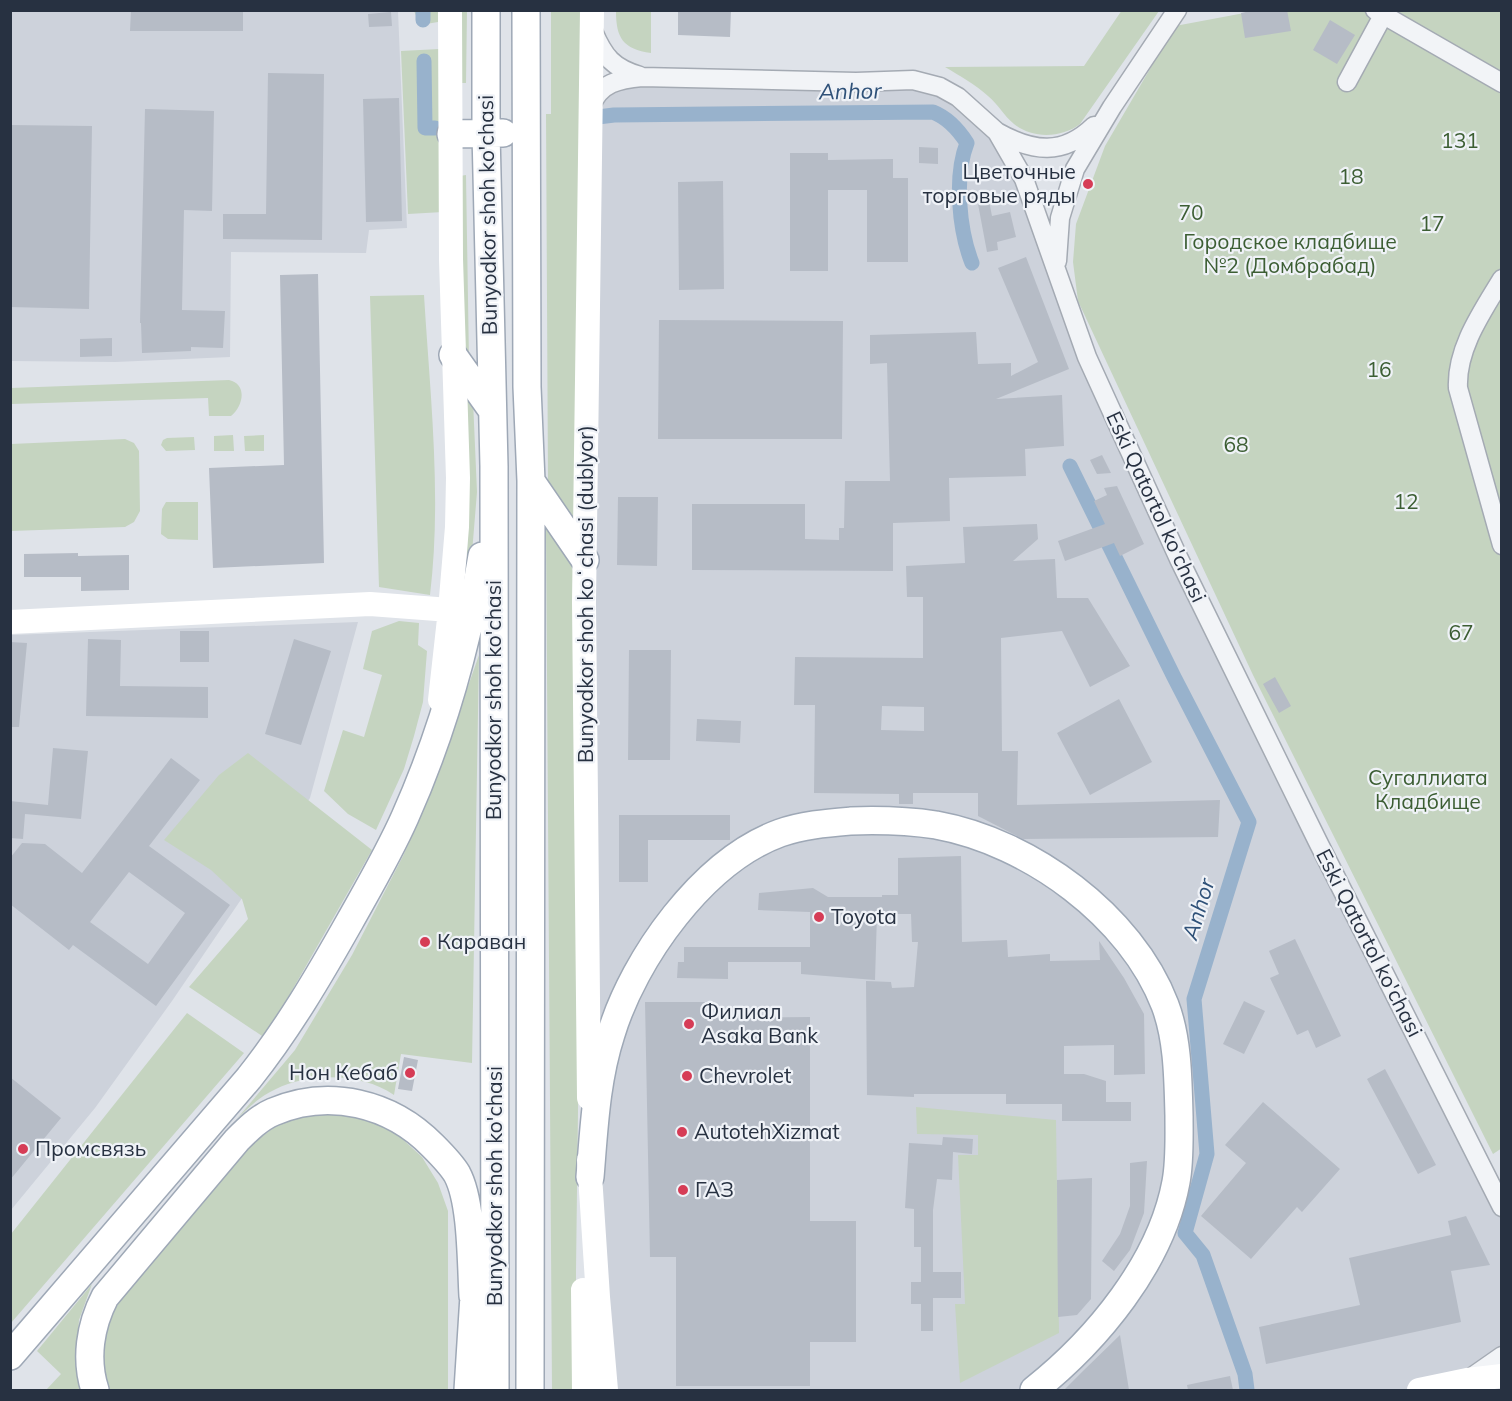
<svg xmlns="http://www.w3.org/2000/svg" width="1512" height="1401" font-family="Mulish,sans-serif">
  <rect width="100%" height="100%" fill="#dfe3e9"/>
  <path fill="#cdd2db" d="M11,11H398L407,228L369,230L366,253L231,252L230,357L115,362L11,361Z
    M930,83L997,132L1087,357L1501,1207V1390H606L598,1297L593,99L608,85Z
    M358,622L310,798L172,1001L95,1108L11,1210V635Z"/>
  <path fill="#c5d4c0" d="M1122,10L1159,11L1080,124C1062,138 1032,139 1014,124C1004,116 998,104 988,96C975,84 960,76 945,67L1084,66Z
    M414,11H438V22L420,25Z
    M462,11H467L466,83H461Z
    M551,11H581L578,517L572,519L548,482L546,114H551Z
    M616,11H651V53C623,49 616,38 616,11Z
    M1255,11H1501L1502,1148L1493,1154L1253,675L1078,301L1073,262L1076,224L1105,146L1175,26Z
    M439,49L443,212L408,214L401,51Z
    M466,175L469,361L463,351L460,176Z
    M424,295C430,394 442,496 430,595L379,587L370,296Z
    M229,380C248,384 243,407 231,416H209L208,398L11,404V388Z
    M463,387L473,400L477,492L472,553L465,580C471,515 467,452 463,387Z
    M233,435L234,451H214V436Z
    M264,435V451H245L244,436Z
    M194,437L195,450L166,451L161,445L163,440L167,438Z
    M125,439L134,443L139,451L140,511L134,522L125,527L11,531V444Z
    M166,502H198V540L168,539L161,534L162,509Z
    M546,529C566,546 569,553 575,579L579,1032L576,1270V1390H552Z
    M399,621L419,623L418,645L427,651L423,702L414,736L404,769L376,830L348,814L324,791L343,730L364,737L382,675L363,669L372,631Z
    M479,655L472,1063L401,1054L394,1095C363,1073 309,1072 276,1089C260,1096 248,1108 235,1121L295,1050L352,955L403,856L428,800Z
    M248,753L372,850L265,1038L189,987L248,919L242,899L211,870L164,840L219,775Z
    M187,1013L244,1053L11,1323V1234Z
    M916,1107L1056,1120L1059,1333L960,1383L955,1304H965L958,1155H978V1135L917,1134Z
    M332,1109L371,1118L398,1135L422,1157L438,1183L448,1211V1390H109C101,1363 100,1335 109,1308L244,1151L278,1124L294,1117Z
    M92,1284L79,1320L77,1349L83,1390H46L61,1374L37,1351Z"/>
  <g fill="none" stroke-linecap="round" stroke-linejoin="round">
    <path stroke="#98b2cc" stroke-width="15" d="M423,20V10
      M424,61L425,128H435
      M598,117L614,115L933,112C948,118 958,129 967,143C954,176 959,230 972,263
      M1070,466L1174,677L1249,822L1194,999L1207,1154L1185,1233L1203,1255L1245,1374L1247,1390"/>
  </g>
  <path fill="#b6bcc6" fill-rule="evenodd" d="M131,10H243V31H130Z
    M678,10H731L730,37L678,35Z
    M1255,10H1287L1291,31L1245,38L1241,13Z
    M391,12L392,26L369,27L368,14Z
    M1330,20L1355,35L1337,64L1313,50Z
    M268,73L324,74L322,240L223,239V214H266Z
    M399,98L402,221L366,222L363,99Z
    M145,109L214,111L212,211L184,210L182,310L225,311L223,348L191,347V351L142,353L141,323H140Z
    M10,125L92,126L89,309L10,307Z
    M919,147L938,148V164L919,163Z
    M790,153H828V160L893,159V178H908V262H867V190H828V271H790Z
    M723,181L724,289L679,290L678,182Z
    M989,201L992,216L1010,212L1016,237L997,242L998,250L987,252L978,204Z
    M1026,257L1069,369L996,399L1062,395L1064,446L1025,449L1026,476L949,478L950,521L893,523V571L692,570V504H805V539L839,540V528H844L845,481H890L887,363L870,364V335L976,332L978,364L1011,363V376L1038,362L998,268Z
    M318,274L324,563L213,568L209,468L284,465L280,275Z
    M659,320L843,321L842,439H658Z
    M112,338V356L80,357V339Z
    M1102,455L1111,473L1097,474L1090,460Z
    M1117,486L1144,544L1120,556L1114,543L1065,561L1058,541L1105,524L1094,501L1107,495L1104,488Z
    M618,497H658L657,566L617,565Z
    M1037,524L1038,539L1013,561L1055,559L1057,598H1088L1130,666L1090,687L1062,631L1001,638L1002,751H1018L1017,805L1220,800L1218,837L1023,839L978,816V793H913V804H899V794L814,793L815,705H794L795,657L923,658V597H907L906,566L965,563L963,527ZM882,706L924,707V731L881,730Z
    M78,553V556L129,555V590L81,591V577H24V554Z
    M180,631H209V662H180Z
    M88,639L121,640L120,686L208,687V718L86,716Z
    M294,639L331,651L301,745L265,734Z
    M10,642L27,643L19,727H10Z
    M629,650H671L670,760H628Z
    M1275,677L1291,706L1279,713L1263,684Z
    M1119,699L1152,762L1090,795L1057,733Z
    M697,719L741,721L740,743L696,741Z
    M53,748L88,751L81,819L25,814L23,839L10,838V801L48,805Z
    M171,758L200,780L149,846L230,905L156,1006L73,945L69,950L10,904V858L22,843L45,844L82,873ZM129,872L185,913L148,964L90,922Z
    M619,815H730V840H648V882H619Z
    M961,856L962,942L1007,940L1008,957L1050,954V961L1100,960L1099,941L1124,978L1144,1014L1145,1074L1114,1075V1045L1064,1046V1074H1084L1106,1081V1102H1131V1121H1062V1104H1006V1094H914V1097L867,1095L866,981L891,982L892,988L914,987L918,942H912L911,914H877L875,980L801,974V962H728V979L677,978L678,962H684V947H810V912L758,910L759,893L813,888L828,897H882V895H898V858Z
    M1295,939L1341,1036L1316,1048L1308,1030L1297,1035L1270,978L1279,974L1269,951Z
    M1244,1001L1265,1011L1244,1054L1223,1044Z
    M645,1002H705V1018L810,1017V1221H856V1342H810V1386H676V1257H650Z
    M404,1057L418,1060L412,1091L398,1089Z
    M1385,1069L1436,1165L1418,1174L1367,1079Z
    M10,1077L61,1118L10,1180Z
    M1263,1102L1340,1169L1302,1212L1297,1207L1251,1259L1201,1216L1246,1163L1225,1145Z
    M943,1137L973,1139L972,1154L953,1152L952,1180L937,1179L933,1210V1272H961V1298H933V1331H921V1304H911V1282H921V1247H914V1209L905,1208L909,1143L942,1145Z
    M1147,1161L1144,1213L1130,1250L1114,1271L1102,1261L1120,1234L1130,1206V1163Z
    M1092,1178L1091,1299L1077,1315L1058,1317L1057,1180Z
    M1466,1216L1490,1265L1451,1271L1461,1322L1266,1364L1259,1327L1360,1305L1349,1258L1451,1235L1448,1221Z
    M1120,1335L1129,1390H1064L1084,1370Z
    M1230,1376L1233,1390H1188L1187,1385Z"/>
  <g fill="none" stroke-linecap="round" stroke-linejoin="round">
    <defs>
      <path id="street" d="M1375,10L1502,83
        M593,31C604,57 613,68 640,76
        M1347,82L1386,10
        M591,106C600,83 619,79 642,77L856,82L913,80L940,87L958,97L997,132L1024,179L1087,357L1179,559L1318,842L1502,1207
        M997,132C1033,152 1063,156 1094,126
        M1057,261L1060,218L1075,169L1112,107L1177,10
        M1502,279C1482,312 1456,349 1458,388L1502,545
        M1469,1379L1502,1356"/>
      <path id="primary" d="M486,10V133L494,466L495,1390
        M526,10L527,387L531,481L530,1390
        M451,134L503,133
        M453,355L492,410
        M531,481L585,560
        M590,1177C594,1129 596,1080 611,1034C634,958 703,861 780,833C802,825 827,823 851,821C879,820 909,821 936,825C1030,842 1131,916 1165,1005C1178,1039 1178,1080 1179,1116C1179,1137 1180,1161 1176,1182C1161,1263 1097,1340 1034,1390
        M10,1356L249,1078C288,1029 319,976 350,921C369,887 389,853 405,817C442,734 467,646 482,556
        M95,1390C85,1359 90,1326 105,1297L237,1140C248,1129 259,1118 273,1112C329,1088 391,1103 433,1146C441,1154 451,1164 457,1174C472,1202 471,1262 473,1296
        M468,1390L475,1280"/>
    </defs>
    <use href="#street" stroke="#a4aab3" stroke-width="21"/>
    <use href="#primary" stroke="#9ea8b6" stroke-width="30"/>
    <use href="#street" stroke="#f2f4f7" stroke-width="18"/>
    <path stroke="#fff" stroke-width="24" d="M10,622L370,604L450,610
      M440,700L450,610L457,527L458,478L451,259L450,10
      M589,1098L584,602L592,10
      M589,1160L598,1297L606,1390
      M583,1290L584,1390
      M1419,1390L1467,1380L1502,1376"/>
    <use href="#primary" stroke="#fff" stroke-width="27"/>
  </g>
  <g fill="#d63c56" stroke="#eff2f7" stroke-width="2">
    <circle cx="1088" cy="184" r="6"/>
    <circle cx="819" cy="917" r="6"/>
    <circle cx="425" cy="942" r="6"/>
    <circle cx="689" cy="1024" r="6"/>
    <circle cx="410" cy="1073" r="6"/>
    <circle cx="687" cy="1076" r="6"/>
    <circle cx="682" cy="1132" r="6"/>
    <circle cx="23" cy="1149" r="6"/>
    <circle cx="683" cy="1190" r="6"/>
  </g>
  <g text-anchor="middle" stroke-width="4.5" stroke-linejoin="round" paint-order="stroke">
    <g font-size="21" fill="#3c5e33" stroke="#eff2f7">
      <text x="1460" y="148">131</text>
      <text x="1351" y="184">18</text>
      <text x="1191" y="220">70</text>
      <text x="1432" y="231">17</text>
      <text x="1290" y="249">Городское кладбище<tspan x="1290" dy="24">№2 (Домбрабад)</tspan></text>
      <text x="1379" y="377">16</text>
      <text x="1236" y="452">68</text>
      <text x="1406" y="509">12</text>
      <text x="1461" y="640">67</text>
      <text x="1428" y="785">Сугаллиата<tspan x="1428" dy="24">Кладбище</tspan></text>
    </g>
    <g font-size="21" fill="#273141" stroke="#eff2f7" text-anchor="start">
      <text x="1076" y="179" text-anchor="end">Цветочные<tspan x="1076" dy="24">торговые ряды</tspan></text>
      <text x="831" y="924">Toyota</text>
      <text x="437" y="949">Караван</text>
      <text x="701" y="1019">Филиал<tspan x="701" dy="24">Asaka Bank</tspan></text>
      <text x="398" y="1080" text-anchor="end">Нон Кебаб</text>
      <text x="699" y="1083">Chevrolet</text>
      <text x="694" y="1139">AutotehXizmat</text>
      <text x="35" y="1156">Промсвязь</text>
      <text x="695" y="1197">ГАЗ</text>
    </g>
    <g font-size="21" fill="#273141" stroke="#eff2f7">
      <text transform="translate(488 215) rotate(-91)" y="7">Bunyodkor shoh ko'chasi</text>
      <text transform="translate(1156 507) rotate(65)" y="7">Eski Qatortol ko'chasi</text>
      <text transform="translate(586 594) rotate(-90)" y="7">Bunyodkor shoh koʻchasi (dublyor)</text>
      <text transform="translate(494 700) rotate(-90)" y="7">Bunyodkor shoh ko'chasi</text>
      <text transform="translate(1369 943) rotate(63)" y="7">Eski Qatortol ko'chasi</text>
      <text transform="translate(495 1186) rotate(-90)" y="7">Bunyodkor shoh ko'chasi</text>
    </g>
    <g font-size="22" font-style="italic" fill="#2f5178" stroke="#eff2f7">
      <text transform="translate(850 91) rotate(-1)" y="8">Anhor</text>
      <text transform="translate(1198 909) rotate(-73)" y="8">Anhor</text>
    </g>
  </g>
  <rect width="1512" height="1401" fill="none" stroke="#273141" stroke-width="24"/>
</svg>
